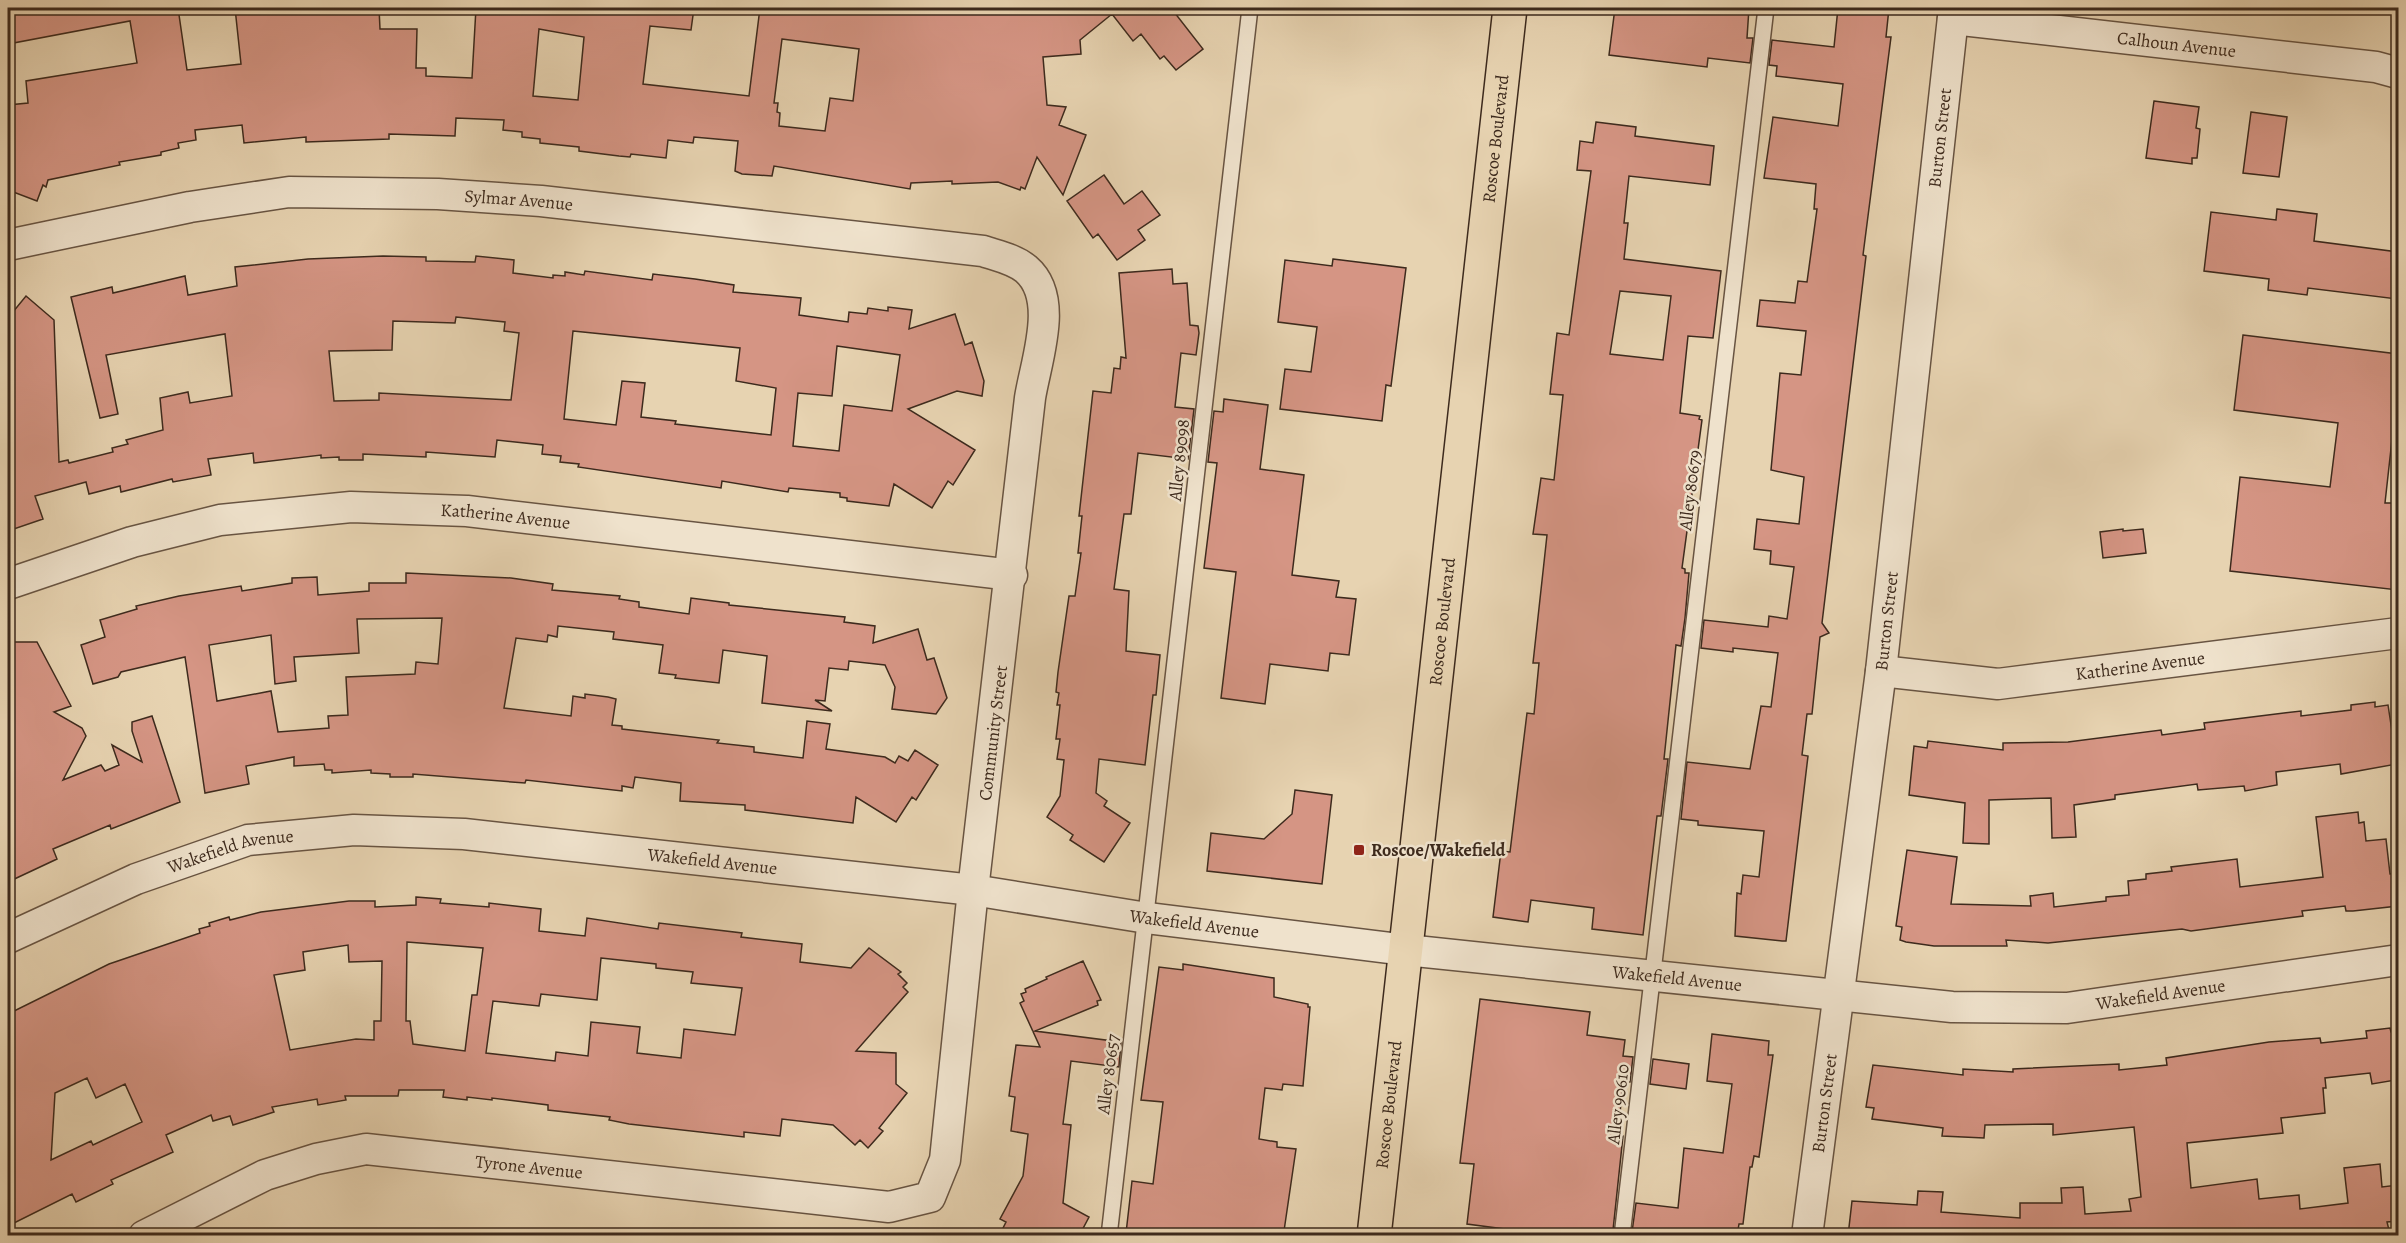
<svg xmlns="http://www.w3.org/2000/svg" width="2406" height="1243" font-family="Alegreya,serif">
  <rect width="100%" height="100%" fill="#e7d3b1"/>
  <filter id="stains"><feTurbulence type="fractalNoise" baseFrequency=".00333" numOctaves="4"/><feColorMatrix values="0 0 0 0 .2 0 0 0 0 .09 0 0 0 0 .02 0 0 0 .5 -.17"/></filter>
  <radialGradient id="worn" r=".72"><stop offset=".6" stop-color="#630" stop-opacity="0"/><stop offset="1" stop-color="#630" stop-opacity=".3"/></radialGradient>
  <path fill="#d59584" stroke="#3d2a1d" stroke-width="1.5" fill-rule="evenodd" d="M8,8H178L187,70L241,64L235,8H379L380,29H417L416,68H426V76L472,78L476,8H694L691,30L650,26L643,84L749,96L760,8H1005L1004,14L1083,8H1171L1203,49L1176,70L1164,56L1160,59L1141,34L1133,41L1112,14L1080,40L1081,54L1043,57L1047,105L1066,107L1059,125L1086,135L1063,195L1037,157L1025,189L1021,187L1020,190L998,182L952,184V181L911,183L910,189L774,166L772,176L742,174L735,171L738,141L694,137L693,143L668,140L666,158L631,154L630,157L619,156L579,151V147L540,143V139L522,137V132L503,130L504,120L456,118L455,136L389,134V139L306,142V137L244,143L242,125L195,130L196,140L178,143L179,148L161,152V155L119,162L120,165L48,180L46,187L43,185L37,201L8,190V105L28,103L26,81L137,63L130,21L8,44ZM539,29L584,37L578,100L533,96ZM782,39L859,49L853,101L830,98L825,131L779,126L780,113L777,112L778,103H774Z
    M1615,8H1749L1747,38H1753L1750,63L1708,58L1707,67L1609,55Z
    M1838,8H1889L1886,37H1891L1863,255L1866,256L1822,623L1829,633L1820,637L1812,714H1807L1802,755L1808,756L1786,941H1782L1735,936L1737,893L1741,894L1743,875L1759,877L1764,831L1698,825V821L1681,819L1687,762L1750,769L1761,706L1771,707L1778,653L1733,648V652L1701,648L1704,620L1768,627L1769,616L1787,619L1794,567L1770,564L1771,551L1754,549L1757,519L1799,524L1804,477L1771,470L1780,373L1801,375L1806,331L1757,326L1760,300L1795,303L1798,281L1807,282L1817,209H1814L1816,184L1764,178L1773,117L1838,126L1843,84L1776,76L1777,66L1769,65L1772,40L1834,47Z
    M2154,101L2199,107L2196,128L2200,129L2197,158H2192V164L2146,158Z
    M2251,112L2287,117L2279,177L2243,173Z
    M1596,122L1636,127L1635,136L1714,146L1710,185L1629,176L1624,223H1628L1624,259L1721,271L1713,338L1688,336L1680,413L1700,416L1699,419L1702,420L1682,568L1685,569V573H1689L1685,618L1681,646L1676,645L1664,759H1668L1661,816H1657L1643,935L1592,929L1594,908L1531,900L1528,922L1493,917L1501,851L1510,852L1527,713L1534,714L1539,663H1533L1547,535L1533,534L1541,478L1554,480L1563,395L1550,394L1557,333L1569,335L1591,171L1577,170L1580,141L1593,143ZM1620,291L1671,296L1663,360L1610,354Z
    M1104,175L1124,204L1142,191L1160,215L1138,230L1145,240L1117,260L1098,234L1093,238L1067,201Z
    M2277,209L2317,214L2314,241L2398,252L2397,299L2308,288L2307,295L2268,290L2269,279L2204,271L2211,212L2276,220Z
    M383,256L426,257V261L475,262L476,256L514,260L513,273L553,278V275L565,276V272L584,275L585,271L652,280L653,274L695,279L734,285L733,292L801,298L799,315L848,322L849,312L867,314L868,308L888,311V307L912,310L909,329L955,314L965,345L972,342L984,381L982,396L957,391L908,409L975,450L953,485L948,481L932,508L894,484L889,506L847,501V498L840,497V493L789,488L788,492L722,481L721,488L578,467L579,464L560,462L561,456L542,454L543,445L497,440L495,457L426,452V457L363,454V460H339V457L321,458V455L254,463L253,453L208,459L211,475L173,482L172,479L121,492L120,486L89,494L86,482L35,496L43,519L8,531V318L26,296L54,320L59,462L68,460L69,463L113,452L112,448L128,444L126,440L163,430L160,398L188,392L190,403L232,396L225,334L179,342L106,355L118,414L100,418L71,297L112,287L113,293L185,276L188,295L237,286L235,267L308,259ZM456,317L505,322L504,331L519,333L511,400L379,393V400L334,401L329,351L392,350L393,321L455,323ZM573,331L740,348L736,381L776,388L771,435L675,424L676,421L641,417L645,383L622,381L616,425L564,419ZM837,346L900,355L892,411L844,405L839,451L793,446L798,393L832,396Z
    M1333,259L1406,268L1391,386L1386,385L1382,421L1280,409L1285,369L1311,372L1317,327L1278,322L1285,260L1332,266Z
    M1172,269L1173,284L1187,283L1190,325L1198,326L1199,333L1196,355L1181,353L1175,407L1194,409L1188,459L1138,453L1131,514H1124L1114,589L1129,591L1126,651L1160,655L1156,695H1153L1145,765L1099,759L1096,793L1107,801L1104,806L1130,823L1104,862L1070,840L1073,835L1047,817L1060,796L1064,760L1057,759L1060,739H1056L1060,705H1057L1059,693L1056,692L1058,672L1069,596H1075L1081,553H1078L1082,516H1079L1093,391L1111,393L1114,368L1120,369L1121,357L1126,358L1119,273Z
    M2243,335L2398,354V385L2385,503H2398V590L2230,571L2240,477L2330,487L2338,423L2234,410Z
    M1224,399L1268,405L1260,469L1304,475L1292,575L1339,581L1336,597L1356,599L1349,655L1330,653L1328,671L1270,664L1265,704L1221,698L1236,572L1204,568L1217,463L1208,462L1214,411L1223,412Z
    M2123,529V531L2143,529L2146,553L2103,558L2100,532Z
    M406,573L511,578L553,584L552,590L620,596L619,599L639,602V607L689,614L691,598L729,603V605L845,617L844,622L875,626L873,643L918,629L927,660L934,658L947,698L936,714L892,709L895,687L885,665L849,661L848,670L829,668L825,701L815,700L832,711L762,703L767,656L723,650L719,683L675,678L676,675L659,673L663,645L613,639L614,632L558,626L557,637L548,635L547,642L516,638L504,708L571,716L573,696L585,698V694L608,697L616,699L612,725L622,726V729L719,740L717,743L754,747V752L803,758L807,721L830,724L826,749L885,757L895,763L899,756L908,761L915,750L938,765L916,800L912,797L896,822L856,797L853,823L745,810V805L680,801L681,783L635,777L633,788L622,786V791L526,780L525,783L413,774V777H390V774L371,773V770L332,773V770H325L324,764L294,766V757L246,766L249,784L205,793L185,657L121,672L118,677L93,684L81,645L105,637L100,620L137,609L136,606L179,596L241,586L242,591L292,583V578L317,577L318,595L369,591V583H406ZM442,618L438,664L416,662L415,674L346,677L348,715L328,716L329,728L278,732L271,691L217,701L209,645L271,635L275,684L296,681L294,657L359,653L357,619Z
    M10,642H37L71,706L54,712L82,728L86,736L63,780L101,765L105,771L119,765L112,745L142,762L132,731V722L152,716L180,802L111,829L110,825L53,849L57,859L8,882V659L10,660Z
    M2375,702V707L2388,705L2397,764L2341,774L2340,764L2276,772L2277,785L2245,791L2244,786L2198,790L2197,784L2115,795V799L2074,805L2076,837L2052,838L2051,798L1989,800V844L1963,843L1965,803L1909,795L1914,746L1927,748L1928,741L2003,750V743L2068,742L2161,730L2162,735L2205,729L2204,723L2301,711V716L2351,710V705Z
    M1295,790L1332,795L1322,884L1207,871L1211,833L1264,839L1292,814Z
    M2358,812L2359,823L2364,822L2366,841L2386,839L2390,874L2398,873V906L2353,911H2346L2345,906L2302,911L2303,916L2191,931L2182,929L2048,943L2006,940L2007,946H1934L1906,942L1900,940L1902,927L1896,926L1907,850L1957,857L1951,904L2031,906L2030,896L2053,893L2054,907L2106,901V897L2129,895L2128,881L2146,879V874L2172,871L2171,867L2237,859L2240,887L2323,877L2316,817Z
    M416,897L441,899L440,903L489,907V903L541,909L539,931L585,936L587,918L658,929L659,923L742,933L741,937L802,944L800,962L851,968L869,948L901,972L898,974L907,983L903,987L908,992L856,1051L896,1053V1084L907,1093L879,1128L883,1131L868,1148L860,1140L855,1145L833,1125L782,1119L780,1136L744,1132V1137L629,1124L609,1120L610,1117L548,1110V1105L492,1098V1100L467,1097V1100L443,1097L444,1090H399L398,1096H345L346,1100L318,1105L317,1099L272,1107L274,1112L233,1125L230,1116L213,1121L211,1115L166,1135L173,1152L111,1180L113,1184L76,1202L72,1194L8,1226V1014L109,964L200,933L199,929L210,926L209,923L229,917L230,920L261,912L349,901H375V907L416,905ZM407,942L483,948L477,995H472L465,1051L413,1044L410,1021H406ZM348,945L349,962L382,961L381,1021H374V1040L356,1039L290,1050L274,975L305,970L303,952ZM601,958L656,964V968L693,972L691,983L742,988L735,1035L684,1029L681,1058L637,1053L640,1027L591,1022L588,1056L556,1052L555,1061L486,1053L493,1001L539,1006L541,994L597,1000ZM87,1078L96,1098L125,1084L142,1122L93,1145L91,1141L51,1160L55,1093Z
    M1083,961L1101,1000L1097,1001L1098,1005L1035,1031L1121,1042L1119,1067L1071,1061L1063,1124L1071,1125L1063,1203L1089,1217L1079,1236H999L1006,1222L1000,1219L1023,1176L1028,1134L1011,1131L1015,1097L1009,1096L1016,1045L1040,1047L1020,1003L1024,1001L1021,994L1026,992L1025,989L1047,979L1046,977Z
    M1183,964L1274,978V997L1308,1004V1007H1310L1303,1086L1283,1084L1282,1090L1265,1088L1259,1139L1277,1142V1147L1296,1149L1284,1231L1275,1230L1274,1236H1150L1126,1233L1132,1181L1153,1184L1163,1102L1141,1100L1159,967L1183,970Z
    M1480,999L1590,1012L1587,1035L1625,1040L1623,1056L1633,1057L1630,1082L1623,1081L1618,1135L1623,1136L1613,1230L1596,1229V1236H1557L1467,1224L1474,1164L1460,1163Z
    M2390,1028L2391,1032L2398,1031V1059L2394,1060L2396,1080L2372,1084L2370,1073L2325,1078L2326,1088H2323L2325,1113L2281,1118L2283,1133L2187,1143L2191,1188L2257,1179L2259,1199L2299,1195L2300,1209L2348,1203L2344,1168L2380,1164L2382,1187L2398,1185V1221L2387,1222L2389,1230L2338,1236H1848L1852,1201L1917,1205L1918,1191L1943,1192L1941,1212L2020,1218V1203H2062L2061,1188L2083,1187L2085,1214L2131,1211L2129,1199L2141,1197L2134,1127L2053,1135V1124L1985,1125L1984,1138L1942,1136L1943,1128L1872,1119L1874,1108L1866,1107L1873,1065L1963,1075V1069L2013,1072V1069L2119,1064V1070L2167,1065L2166,1058L2269,1042L2320,1038L2321,1043L2367,1038L2366,1031Z
    M1712,1034L1769,1041L1768,1055H1773L1759,1157L1754,1156L1752,1167H1750L1743,1224H1739L1737,1236L1671,1233V1236H1661L1632,1232L1636,1203L1678,1208L1684,1148L1723,1153L1732,1084L1707,1081Z
    M1653,1059L1689,1064L1686,1089L1650,1084Z"/>
  <g fill="none" stroke-linecap="round" stroke-linejoin="round">
    <defs>
      <path id="service" d="M1109,1236L1250,8
        M1622,1236L1766,8"/>
      <g id="minor">
        <path id="s1" d="M1953,19L2376,67L2398,73"/>
        <path id="s2" d="M8,245L190,207L289,192L438,194L541,201L983,251C998,256 1014,259 1026,269C1060,298 1036,360 1030,398L973,890L945,1160L930,1197L889,1207L366,1149L316,1159L265,1175L144,1236"/>
        <path id="s3" d="M8,584L132,542L220,520L351,507L467,511L1012,575"/>
        <path id="s4" d="M1881,671L1998,684L2398,633"/>
        <path id="s5" d="M8,938L136,879L248,840L354,830L464,834L973,890L1147,918L1406,950L1952,1007L2067,1008L2398,960"/>
        <path id="s6" d="M1807,1236L1881,671L1954,8"/>
      </g>
      <g id="primary">
        <path id="s7" d="M1374,1236L1510,8"/>
      </g>
    </defs>
    <use href="#service" stroke="#685442" stroke-width="18"/>
    <use href="#minor" stroke="#685442" stroke-width="33"/>
    <use href="#primary" stroke="#3d2a1d" stroke-width="36"/>
    <use href="#service" stroke="#efe2cc" stroke-width="15"/>
    <use href="#minor" stroke="#efe2cc" stroke-width="30"/>
    <use href="#primary" stroke="#e7d3b1" stroke-width="33"/>
  </g>
  <rect fill="#8f2418" stroke="#efe2cc" stroke-width="2" x="1353" y="844" width="12" height="12" rx="3"/>
  <g text-anchor="middle" stroke-width="5" stroke-linejoin="round" paint-order="stroke">
    <g font-size="18" fill="#3d2a1d" stroke="#efe2cc">
      <text dy="6" stroke="none"><textPath href="#s1" startOffset="225">Calhoun Avenue</textPath></text>
      <text dy="6" stroke="none"><textPath href="#s7" startOffset="1104">Roscoe Boulevard</textPath></text>
      <text dy="6" stroke="none"><textPath href="#s6" startOffset="1106">Burton Street</textPath></text>
      <text dy="6" stroke="none"><textPath href="#s2" startOffset="516">Sylmar Avenue</textPath></text>
      <text transform="translate(1179 460) rotate(-84)" y="6">Alley 89098</text>
      <text transform="translate(1690 490) rotate(-83)" y="6">Alley 80679</text>
      <text dy="6" stroke="none"><textPath href="#s3" startOffset="508">Katherine Avenue</textPath></text>
      <text dy="6" stroke="none"><textPath href="#s7" startOffset="618">Roscoe Boulevard</textPath></text>
      <text dy="6" stroke="none"><textPath href="#s6" startOffset="620">Burton Street</textPath></text>
      <text dy="6" stroke="none"><textPath href="#s4" startOffset="261">Katherine Avenue</textPath></text>
      <text transform="translate(993 733) rotate(-83)" y="6">Community Street</text>
      <text dy="6" stroke="none"><textPath href="#s5" startOffset="240">Wakefield Avenue</textPath></text>
      <text dy="6" stroke="none"><textPath href="#s5" startOffset="726">Wakefield Avenue</textPath></text>
      <text dy="6" stroke="none"><textPath href="#s5" startOffset="1212">Wakefield Avenue</textPath></text>
      <text dy="6" stroke="none"><textPath href="#s5" startOffset="1698">Wakefield Avenue</textPath></text>
      <text dy="6" stroke="none"><textPath href="#s5" startOffset="2184">Wakefield Avenue</textPath></text>
      <text transform="translate(1108 1074) rotate(-83)" y="6">Alley 80657</text>
      <text transform="translate(1618 1104) rotate(-83)" y="6">Alley 90610</text>
      <text dy="6" stroke="none"><textPath href="#s6" startOffset="134">Burton Street</textPath></text>
      <text dy="6" stroke="none"><textPath href="#s7" startOffset="132">Roscoe Boulevard</textPath></text>
      <text transform="translate(529 1167) rotate(6)" y="6">Tyrone Avenue</text>
    </g>
    <g font-size="18" font-weight="bold" fill="#3d2a1d" stroke="#efe2cc" text-anchor="start">
      <text x="1371" y="856">Roscoe/Wakefield</text>
    </g>
  </g>
  <rect width="2406" height="1243" fill="none" stroke="#e7d3b1" stroke-width="30"/>
  <rect x="9" y="9" width="2388" height="1225" fill="none" stroke="#3d2a1d" stroke-width="3"/>
  <rect x="15" y="15" width="2376" height="1213" fill="none" stroke="#3d2a1d" stroke-width="1.5"/>
  <rect width="100%" height="100%" filter="url(#stains)"/>
  <rect width="100%" height="100%" fill="url(#worn)"/>
</svg>
